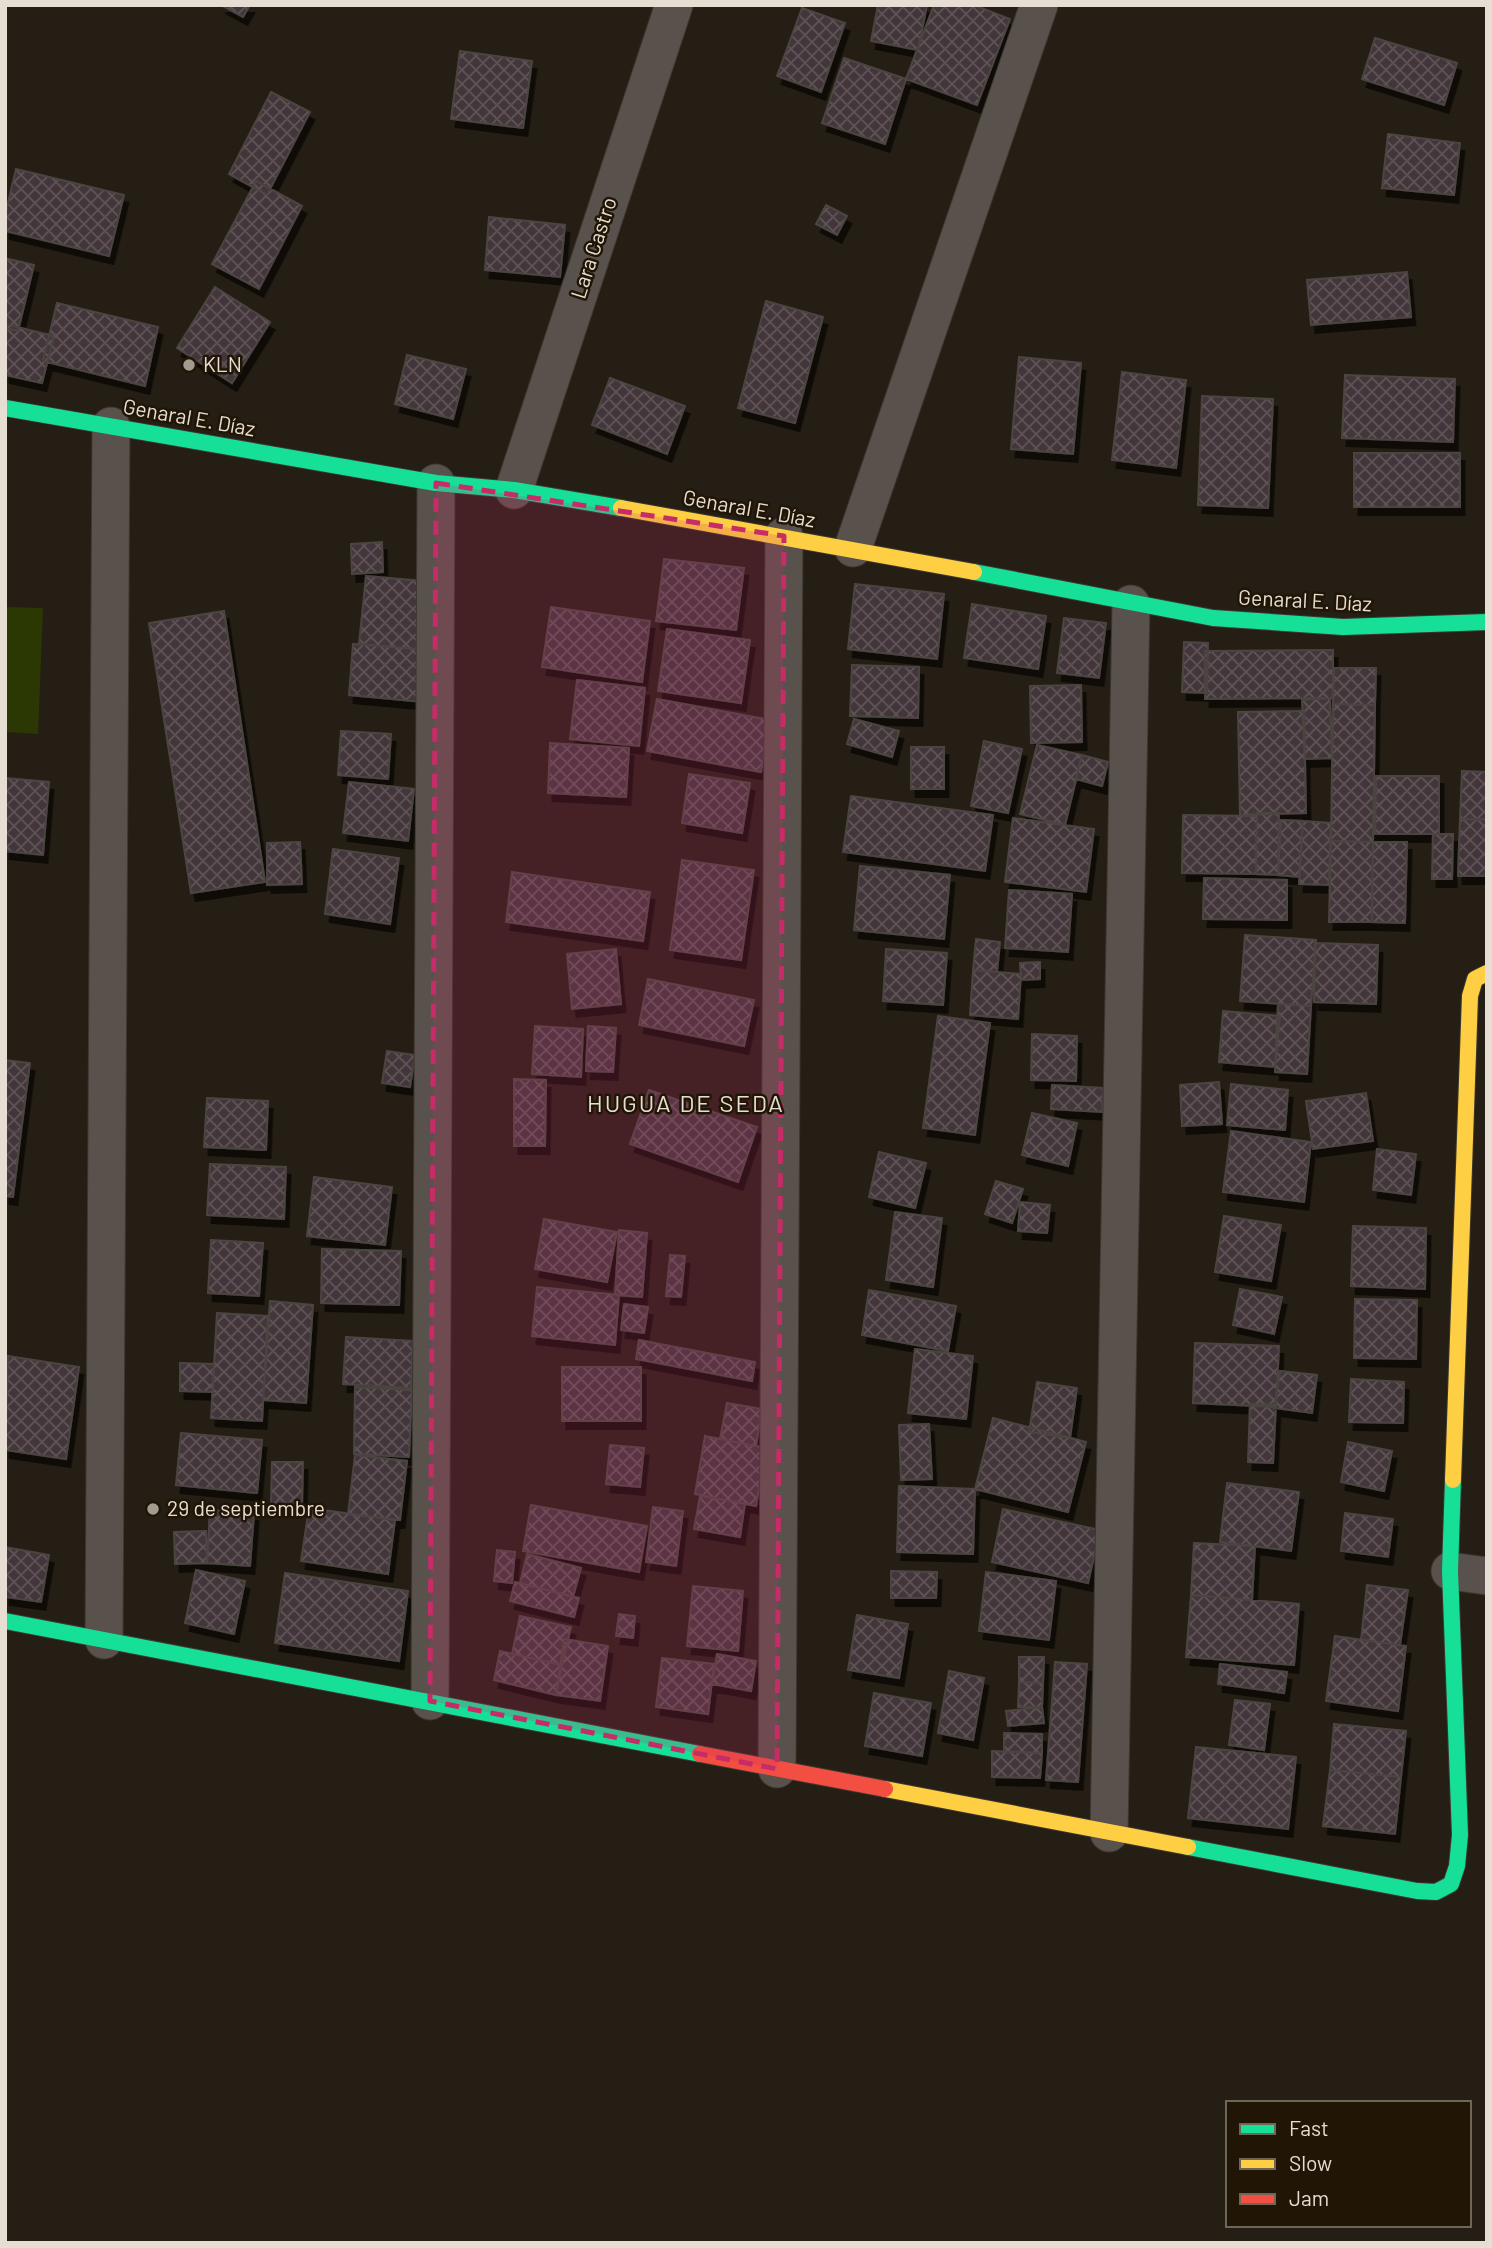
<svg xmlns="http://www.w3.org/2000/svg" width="1492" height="2248" font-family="Barlow,sans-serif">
  <defs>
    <pattern id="building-cross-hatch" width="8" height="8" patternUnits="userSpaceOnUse" patternTransform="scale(1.75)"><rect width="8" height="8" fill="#43363a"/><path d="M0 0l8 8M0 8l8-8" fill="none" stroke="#5e5356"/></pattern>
    <filter id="shadow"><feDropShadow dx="4.5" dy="8" stdDeviation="0" flood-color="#0009"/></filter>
  </defs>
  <rect width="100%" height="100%" fill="#251e14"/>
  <path fill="#2c3803" d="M5,607L43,608L38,734L5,732Z"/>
  <path fill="url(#building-cross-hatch)" stroke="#4c4543" stroke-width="2" filter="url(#shadow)" d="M221,5H250L243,17Z
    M878,5H927L918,50L871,41Z
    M934,5H974L1010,19L977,105L906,79Z
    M802,8L845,23L821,92L777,76Z
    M1375,38L1457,63L1444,105L1362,79Z
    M460,51L532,61L523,128L451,119Z
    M844,58L906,79L885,144L822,123Z
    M271,92L310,112L267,195L229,174Z
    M1388,134L1460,143L1454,195L1382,188Z
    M16,169L124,195L109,256L5,231V215Z
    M256,181L302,206L259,289L212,264Z
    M826,205L847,216L837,235L816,224Z
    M489,217L565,225L560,277L485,270Z
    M5,258L34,265L18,331L5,328Z
    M1407,272L1411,317L1311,325L1307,280Z
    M215,287L270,322L232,383L177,348Z
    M766,301L823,317L795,423L738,408Z
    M57,303L158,327L145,386L43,361Z
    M5,324L54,336L42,383L5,375Z
    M407,355L466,369L453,419L395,404Z
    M1019,357L1081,363L1073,454L1011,449Z
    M1122,372L1186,380L1176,468L1112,460Z
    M1345,375L1455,379L1453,442L1342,438Z
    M610,378L685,406L667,454L592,425Z
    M1202,396L1273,399L1268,508L1198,505Z
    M1354,453H1460V507H1354Z
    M382,542L383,572L352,574L351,544Z
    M664,559L744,568L736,630L656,621Z
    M366,576L423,581L416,649L359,644Z
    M855,584L944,594L937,659L848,649Z
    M972,604L1046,616L1038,669L964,658Z
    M551,607L650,621L642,682L542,667Z
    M224,611L265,882L191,893L149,623Z
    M1064,618L1106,623L1099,678L1057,673Z
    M667,629L750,640L741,703L658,691Z
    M1184,642L1208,643L1207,693L1182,692Z
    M353,644L428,650L423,702L349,695Z
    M1333,650V698L1205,699V651Z
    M852,665L919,667L918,718L850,716Z
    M1334,668H1376L1375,705L1333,704Z
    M577,680L645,688L639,746L570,739Z
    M1081,685L1082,742L1031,743L1030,686Z
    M1330,698L1332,758L1305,759L1302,700Z
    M657,699L770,720L761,772L647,751Z
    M1333,704L1375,705L1373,842L1331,841Z
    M1304,711L1306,813L1240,815L1238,712Z
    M854,719L899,731L892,757L847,744Z
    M341,731L391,734L388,779L338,775Z
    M984,741L1022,749L1008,813L971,806Z
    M550,743L629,748L626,797L548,793Z
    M1037,745L1082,755L1065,825L1020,814Z
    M911,747H944V789H911Z
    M1082,755L1108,762L1102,786L1076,779Z
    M1462,771L1487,772V820L1460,819Z
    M689,774L750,783L742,833L682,823Z
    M1376,776H1439V834H1375Z
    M5,778L49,782L43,855L5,851Z
    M349,782L414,789L408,841L343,833Z
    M851,796L993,815L985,871L843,852Z
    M1257,813H1279L1278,875L1256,874Z
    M1183,815L1257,816L1256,874L1182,873Z
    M1013,818L1094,829L1086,892L1005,882Z
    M1460,819H1487V876H1458Z
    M1281,820L1303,821L1299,877L1278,875Z
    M1303,821L1331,823L1329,885L1299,884Z
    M1433,834H1453L1452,879H1432Z
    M1331,841L1373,842L1372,922H1329Z
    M300,842L302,884L267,885V843Z
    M1373,842H1407L1405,923L1372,922Z
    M333,849L399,858L390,924L325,914Z
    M682,860L754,870L741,960L670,950Z
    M860,866L950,875L944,939L854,930Z
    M512,872L650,892L643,941L506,922Z
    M1204,878L1287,880V920L1203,919Z
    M1009,890L1072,894L1068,952L1005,948Z
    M1245,935L1316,940L1311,1006L1240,1001Z
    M976,939L1000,942L997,972L973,970Z
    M1315,943L1378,945L1376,1004L1314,1002Z
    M616,949L621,1004L572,1009L567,954Z
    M886,949L947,953L943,1005L883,1001Z
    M1040,962V979L1021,980L1020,963Z
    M973,970L1021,974L1018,1019L970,1015Z
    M648,979L754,1000L744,1046L639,1025Z
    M1278,1004L1311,1006L1307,1074L1275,1072Z
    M1223,1011L1280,1016L1275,1067L1219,1062Z
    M938,1016L990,1023L975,1135L923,1128Z
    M535,1026L583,1029L581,1077L532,1074Z
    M588,1026L616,1028L613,1072L586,1071Z
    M1032,1034L1077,1036L1076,1081L1031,1080Z
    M387,1051L415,1055L410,1087L382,1083Z
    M5,1060L30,1063L21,1132L5,1130Z
    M514,1079L546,1080L545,1146H514Z
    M1219,1082L1222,1124L1182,1126L1180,1085Z
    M1231,1084L1288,1090L1285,1130L1227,1125Z
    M1052,1085L1103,1088L1102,1112L1051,1109Z
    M649,1090L757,1127L738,1182L630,1144Z
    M1366,1093L1373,1141L1313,1149L1306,1101Z
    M207,1098L268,1101L266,1150L204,1147Z
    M1032,1113L1077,1123L1068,1166L1022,1155Z
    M5,1130L21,1132L13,1197L5,1196Z
    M1231,1131L1311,1142L1304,1202L1223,1192Z
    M1377,1149L1416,1154L1411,1195L1373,1190Z
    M879,1152L926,1163L915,1208L869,1197Z
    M210,1164L286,1167L284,1219L207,1215Z
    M314,1177L392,1187L385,1245L307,1236Z
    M996,1181L1023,1189L1012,1223L985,1214Z
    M1020,1202L1050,1205L1047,1233L1018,1231Z
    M895,1212L942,1218L933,1287L886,1280Z
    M1224,1216L1281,1225L1271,1281L1215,1272Z
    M544,1219L617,1232L607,1282L535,1269Z
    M1353,1226L1426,1228L1425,1289L1351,1286Z
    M619,1230L647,1233L642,1297L615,1295Z
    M211,1240L263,1243L259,1296L208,1293Z
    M322,1249L401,1251L399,1305L321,1303Z
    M670,1255L685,1256L681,1297L666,1296Z
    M537,1287L619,1295L615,1345L532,1336Z
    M1240,1289L1282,1297L1274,1334L1233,1325Z
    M869,1290L956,1306L948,1351L862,1335Z
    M1355,1299L1417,1300L1416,1359L1354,1358Z
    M270,1301L313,1305L306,1403L263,1400Z
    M624,1304L648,1307L644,1333L621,1330Z
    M217,1313L268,1316L262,1421L211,1418Z
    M346,1337L413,1341L411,1388L343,1384Z
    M639,1340L755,1362L752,1381L636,1359Z
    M1195,1343L1279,1346L1276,1407L1193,1403Z
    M915,1349L973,1356L966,1419L908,1413Z
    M8,1356L79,1367L66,1459L5,1450Z
    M180,1363L214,1364L213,1392L180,1391Z
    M562,1367H641V1421H562Z
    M1280,1371L1317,1375L1312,1413L1274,1408Z
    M1351,1379L1404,1382L1403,1423L1349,1422Z
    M1037,1382L1077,1388L1070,1438L1029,1432Z
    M355,1387L412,1390L409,1457L354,1454Z
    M727,1403L762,1409L756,1446L720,1439Z
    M1250,1404L1276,1405L1273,1463L1248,1462Z
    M993,1418L1086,1442L1068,1512L975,1489Z
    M929,1424L932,1479L901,1480L899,1425Z
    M181,1433L262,1440L257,1493L176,1485Z
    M705,1436L766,1448L756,1506L695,1494Z
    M1348,1442L1392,1451L1384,1491L1341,1482Z
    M610,1445L644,1448L640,1487L606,1484Z
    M355,1455L407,1461L400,1520L348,1514Z
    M272,1462H303L302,1505H271Z
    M1227,1483L1299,1492L1291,1551L1220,1542Z
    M899,1486L975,1489L973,1554L897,1552Z
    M700,1496L745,1503L740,1537L694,1529Z
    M531,1505L647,1526L639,1572L523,1551Z
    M653,1507L683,1511L676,1566L646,1562Z
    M309,1508L395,1520L388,1574L301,1561Z
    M1003,1509L1100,1530L1088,1583L992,1562Z
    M210,1510L254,1513L250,1566L207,1563Z
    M1345,1513L1393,1519L1388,1557L1341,1551Z
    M206,1531L207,1563L175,1564L174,1532Z
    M1194,1543L1255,1546L1252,1600L1191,1595Z
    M5,1547L49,1555L41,1602L5,1597Z
    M497,1550L515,1552L512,1583L494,1581Z
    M527,1554L581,1568L573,1597L520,1583Z
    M196,1570L245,1581L234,1634L185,1623Z
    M891,1571L937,1572L936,1598H891Z
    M986,1572L1056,1581L1049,1640L979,1631Z
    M285,1573L408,1591L399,1661L275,1643Z
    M515,1582L579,1598L574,1617L510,1601Z
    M1367,1585L1408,1590L1400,1645L1361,1640Z
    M693,1586L743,1591L738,1651L687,1646Z
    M1191,1595L1299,1604L1294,1665L1186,1657Z
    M619,1614L635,1616L633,1638L616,1636Z
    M857,1615L908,1624L899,1678L848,1670Z
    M520,1616L571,1627L562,1665L512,1654Z
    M1335,1636L1406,1646L1398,1711L1326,1701Z
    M564,1639L608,1646L600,1701L556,1695Z
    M500,1651L562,1665L556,1695L494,1680Z
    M717,1654L756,1661L751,1691L712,1684Z
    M1019,1657H1044L1043,1683L1019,1682Z
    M662,1658L714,1664L708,1714L656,1707Z
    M1055,1662L1087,1664L1078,1782L1046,1780Z
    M1220,1664L1287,1672L1284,1693L1218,1684Z
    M949,1671L984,1678L973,1740L938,1733Z
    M1019,1682L1043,1683L1042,1707H1018Z
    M874,1693L931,1703L922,1756L865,1746Z
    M1235,1700L1270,1704L1264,1750L1229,1745Z
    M1042,1707L1044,1723L1008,1726L1006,1711Z
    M1334,1724L1406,1731L1401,1777L1330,1770Z
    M1004,1733L1042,1734V1753L1004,1752Z
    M1196,1747L1296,1757L1288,1829L1188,1818Z
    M992,1751L1042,1753L1040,1778L992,1777Z
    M1330,1770L1401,1777L1395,1834L1323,1826Z"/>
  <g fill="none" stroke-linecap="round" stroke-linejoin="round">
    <defs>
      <path id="street" d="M514,490L674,5
        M853,548L1039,5
        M1450,1571L1487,1576
        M104,1640L111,426
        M430,1701L436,483
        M777,1769L784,536
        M1109,1833L1131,604"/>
      <path id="fast" d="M5,408L436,483L514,490L621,508
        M974,572L1213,618L1343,627L1487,622
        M5,1621L700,1754
        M1188,1847L1417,1891L1436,1892L1451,1884L1457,1866L1460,1835L1450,1571L1453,1480"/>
      <path id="slow" d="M621,508L974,572
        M1453,1480L1470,996L1475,979L1487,973
        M885,1789L1188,1847"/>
      <path id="jam" d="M700,1754L885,1789"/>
    </defs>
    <use href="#street" stroke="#3d3730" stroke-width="39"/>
    <use href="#fast" stroke="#3d3730" stroke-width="18"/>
    <use href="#slow" stroke="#3d3730" stroke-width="18"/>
    <use href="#jam" stroke="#3d3730" stroke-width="18"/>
    <use href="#street" stroke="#59524c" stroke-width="37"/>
    <use href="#fast" stroke="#16e098" stroke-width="16"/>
    <use href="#slow" stroke="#ffcf43" stroke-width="16"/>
    <use href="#jam" stroke="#f24e42" stroke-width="16"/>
  </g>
  <path fill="#c62c67" fill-opacity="0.2" stroke="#c62c67" stroke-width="5" stroke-dasharray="14 9" stroke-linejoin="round" d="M436,483L784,536L777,1769L430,1701Z"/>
  <g fill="#a29b90" stroke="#211605" stroke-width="2.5">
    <circle cx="189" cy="365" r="7"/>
    <circle cx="153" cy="1509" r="7"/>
  </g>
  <g text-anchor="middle" stroke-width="5" stroke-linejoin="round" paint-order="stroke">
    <g font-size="21" fill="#e6ded3" stroke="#211605">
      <text transform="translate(594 248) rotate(-72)" y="7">Lara Castro</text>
      <text transform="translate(189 418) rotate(10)" y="7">Genaral E. Díaz</text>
      <text transform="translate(749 509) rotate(10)" y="7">Genaral E. Díaz</text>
      <text transform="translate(1305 601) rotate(3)" y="7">Genaral E. Díaz</text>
    </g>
    <g font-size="21" fill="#e6ded3" stroke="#211605" text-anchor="start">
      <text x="203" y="372">KLN</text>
      <text x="167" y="1516">29 de septiembre</text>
    </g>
    <g font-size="24" letter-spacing="2" fill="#e6ded3" stroke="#211605">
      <text x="686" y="1112">HUGUA DE SEDA</text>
    </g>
  </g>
  <rect width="1492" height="2248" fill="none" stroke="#e6ded3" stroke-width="14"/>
  <rect x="1226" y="2101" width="245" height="126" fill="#211605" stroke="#706657" stroke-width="2"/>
  <rect x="1240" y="2124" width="35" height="10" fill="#16e098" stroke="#706657" stroke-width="2"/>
  <text x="1289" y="2136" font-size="21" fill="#e6ded3">Fast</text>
  <rect x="1240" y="2159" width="35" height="10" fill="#ffcf43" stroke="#706657" stroke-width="2"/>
  <text x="1289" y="2171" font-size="21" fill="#e6ded3">Slow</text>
  <rect x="1240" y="2194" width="35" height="10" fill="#f24e42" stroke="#706657" stroke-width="2"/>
  <text x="1289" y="2206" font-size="21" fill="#e6ded3">Jam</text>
</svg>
